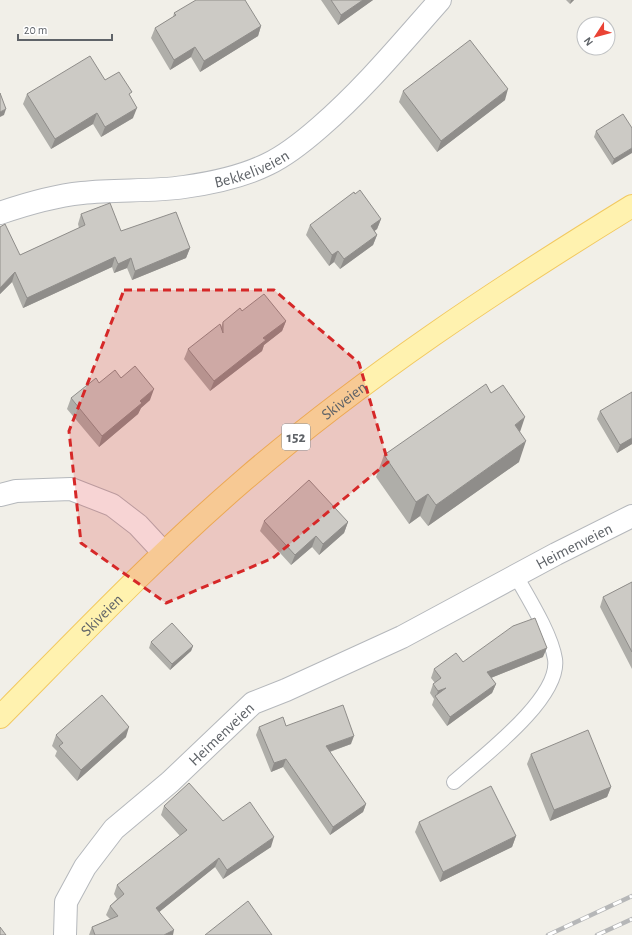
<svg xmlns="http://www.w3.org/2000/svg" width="632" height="935" font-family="'Alegreya Sans',sans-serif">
  <rect width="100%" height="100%" fill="#f1efe8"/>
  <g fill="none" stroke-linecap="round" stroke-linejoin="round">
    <defs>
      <path id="lane" d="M454,782C481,758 561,698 555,659C551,634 529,599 516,576"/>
      <g id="street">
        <path id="s1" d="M0,213C26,204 54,196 82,193C116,189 151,192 184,187C213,183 242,177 268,164C287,155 304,141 320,127C364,89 401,44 440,0"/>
        <path d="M0,495L16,491L71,489L112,505L138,525L164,553"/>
        <path id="s2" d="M65,935L66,902L85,867L114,829L170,782L253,703L286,690L402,637L556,554L632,516"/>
      </g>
      <g id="primary">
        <path id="s3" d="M0,717C80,636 158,554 244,480C364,377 497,289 632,206"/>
      </g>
    </defs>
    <use href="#lane" stroke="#b5b8bc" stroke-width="16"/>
    <use href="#street" stroke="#b5b8bc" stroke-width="24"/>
    <use href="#primary" stroke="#f2c960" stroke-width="24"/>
    <use href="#lane" stroke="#fff" stroke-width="14"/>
    <use href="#street" stroke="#fff" stroke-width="22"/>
    <use href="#primary" stroke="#fff2af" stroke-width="22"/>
    <defs>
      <path id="rail" d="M548,935L632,896
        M597,935L632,919"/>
    </defs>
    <use href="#rail" stroke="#b6b7b8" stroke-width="4.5"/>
    <use href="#rail" stroke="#fff" stroke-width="3" stroke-dasharray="9" stroke-linecap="butt"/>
  </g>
  <path fill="#afaea9" d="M321,0H373L338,25Z
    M566,0H574L570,4Z
    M174,13L261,26L258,36L200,72L191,57L170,70L151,38L155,28L173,17Z
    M105,80L130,96L133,118L101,137L93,124L51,149L23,104L27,94Z
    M403,91L505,100L437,152L399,102Z
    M632,128L612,165L594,137L596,131Z
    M81,214L121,231L190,248L186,258L132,280L127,268L114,273L112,267L23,308L12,282L0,294V227L20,255L79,228L78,224Z
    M381,219L377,229L374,231L377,235L373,245L340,269L334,262L329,266L306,235L310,225Z
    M242,311L286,321L282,331L264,345L262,351L210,391L184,359L188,349L221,327L223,322Z
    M121,378L150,400L141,408L138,414L99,447L67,409L71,398L99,383Z
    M491,393L520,432L519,462L428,526L420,516L409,524L376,477L384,455Z
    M600,411L632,444L617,453L597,419Z
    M264,521L348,522L344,533L319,555L312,547L291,565L260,531Z
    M632,582V669L600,607L603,597Z
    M151,642L193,646L191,651L170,670L149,648Z
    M543,657L491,678L496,684L492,693L447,726L432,705L434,699L430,693L433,684L435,683L431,678L434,669L463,662Z
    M286,726L351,744L330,752L366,804L363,812L330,835L283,767L271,772L256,735L259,727Z
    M56,735L126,737L77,781L55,756L57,751L52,746Z
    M531,754L611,787L607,797L550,821L527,764Z
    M164,806L223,821L271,847L223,879L215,867L159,912L173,935H89L92,927L110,919L106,915L110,906L117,899L114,894L117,885L180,836L161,815Z
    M419,822L516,836L512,847L440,882L415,832Z"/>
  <path fill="#8f8d8a" d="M363,0H373L338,25L341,15Z
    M571,0H574L570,4Z
    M261,26L258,36L200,72L204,61Z
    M195,47L191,57L170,70L174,60Z
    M508,89L505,100L437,152L441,141Z
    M137,108L133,118L101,137L105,127Z
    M6,109L4,115L0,117V112Z
    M97,113L93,124L51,149L55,139Z
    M632,148V153L612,165L614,159Z
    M381,219L377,229L367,237L371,226Z
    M377,235L373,245L340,269L344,259Z
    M190,248L186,258L132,280L135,271Z
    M338,251L334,262L329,266L332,255Z
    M115,257L112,267L23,308L27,298Z
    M131,258L127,268L114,273L118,264Z
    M15,272L12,282L0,294V288Z
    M286,321L282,331L264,345L262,351L210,391L214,381L263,338Z
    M154,389L150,400L141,408L138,414L99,447L102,436L140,401Z
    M525,417L518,438L515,425Z
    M632,438V444L617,453L620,445Z
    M526,441L519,462L428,526L436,505Z
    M428,494L420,516L409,524L416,502Z
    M348,522L344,533L319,555L323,544Z
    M316,536L312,547L291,565L295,555Z
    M193,646L191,651L170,670L172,664Z
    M547,648L543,657L483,681L487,672Z
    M496,684L492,693L447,726L450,717Z
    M446,688L436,697L438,691Z
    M129,727L126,737L77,781L81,770Z
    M354,736L351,744L323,754L326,746Z
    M286,759L283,767L271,772L274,763Z
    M611,787L607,797L550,821L554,810Z
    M366,804L363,812L330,835L333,827Z
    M516,836L512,847L440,882L443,872Z
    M274,837L271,847L223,879L227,870Z
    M219,858L215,867L153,917L156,908Z
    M174,930L173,935H164Z"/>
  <path fill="#cccac5" stroke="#8f8d8a" d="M196,0H245L261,26L204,61L195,47L174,60L155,28L176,15L174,13Z
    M331,0H363L341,15Z
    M470,40L508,89L441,141L403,91Z
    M90,56L105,80L119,72L132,92L129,94L137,108L105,127L97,113L55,139L27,94Z
    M0,93L6,109L0,112Z
    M623,114L632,128V148L614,159L596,131Z
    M360,190L381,219L371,226L377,235L344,259L338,251L332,255L310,225L354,192L355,194Z
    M110,203L121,231L176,212L190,248L135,271L131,258L118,264L115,257L27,298L15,272L0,288V227L5,224L20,255L85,225L81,214Z
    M264,294L286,321L263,338L266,340L214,381L188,349L220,324L223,333V322L240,308L242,311Z
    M135,366L154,389L140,401L142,403L102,436L71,398L96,378L99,383L115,370L121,378Z
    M486,384L491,393L503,385L525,417L515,425L526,441L436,505L428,494L416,502L384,455Z
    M632,392V438L620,445L600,411Z
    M309,480L348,522L323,544L316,536L295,555L264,521Z
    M632,582V652L603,597Z
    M535,618L547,648L487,672L496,684L450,717L435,696L446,688L438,691L433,684L441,678L434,669L456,653L463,662L513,626Z
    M172,623L193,646L172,664L151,642Z
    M102,695L129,727L81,770L59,746L63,743L56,735Z
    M343,705L354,736L326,746L366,804L333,827L286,759L274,763L259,727L283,717L286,726Z
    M588,730L611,787L554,810L531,754Z
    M189,783L223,821L250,802L274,837L227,870L219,858L156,908L174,930L164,935H95L92,927L118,916L110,906L124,894L117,885L187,830L164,806Z
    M491,786L516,836L443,872L419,822Z
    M248,901L272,935H205Z
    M0,927L6,935H0Z"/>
  <path fill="#d62828" fill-opacity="0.2" stroke="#d62828" stroke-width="3" stroke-dasharray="8 5" stroke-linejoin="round" d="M124,290H274L359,363L388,462L273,558L166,603L81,543L69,431Z"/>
  <g text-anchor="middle" stroke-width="3.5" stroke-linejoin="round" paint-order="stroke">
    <rect fill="#fff" stroke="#8f9295" stroke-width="1" x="282" y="424" width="28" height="26" rx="3"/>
    <g font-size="15" font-weight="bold" fill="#5f6368">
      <text x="296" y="442">152</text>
    </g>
    <g font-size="16" fill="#5f6368" stroke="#fff">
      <text dy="6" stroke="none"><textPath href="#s1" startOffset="257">Bekkeliveien</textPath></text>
      <text dy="6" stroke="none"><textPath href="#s3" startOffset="468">Skiveien</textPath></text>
      <text dy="6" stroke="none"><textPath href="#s2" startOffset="666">Heimenveien</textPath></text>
      <text dy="6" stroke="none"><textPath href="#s3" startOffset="144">Skiveien</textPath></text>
      <text dy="6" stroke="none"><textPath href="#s2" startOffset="264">Heimenveien</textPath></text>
    </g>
  </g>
  <g transform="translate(596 36) rotate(234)"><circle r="19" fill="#ffffff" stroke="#bfc1c3"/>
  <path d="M0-3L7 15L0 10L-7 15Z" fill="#ea4335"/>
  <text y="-6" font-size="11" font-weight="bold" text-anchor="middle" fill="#5f6368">N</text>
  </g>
  <path d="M18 34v6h94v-6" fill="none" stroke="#5f6368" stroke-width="2"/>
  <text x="24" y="34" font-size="12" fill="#5f6368" stroke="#ffffff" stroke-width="3" paint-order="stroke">20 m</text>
</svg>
